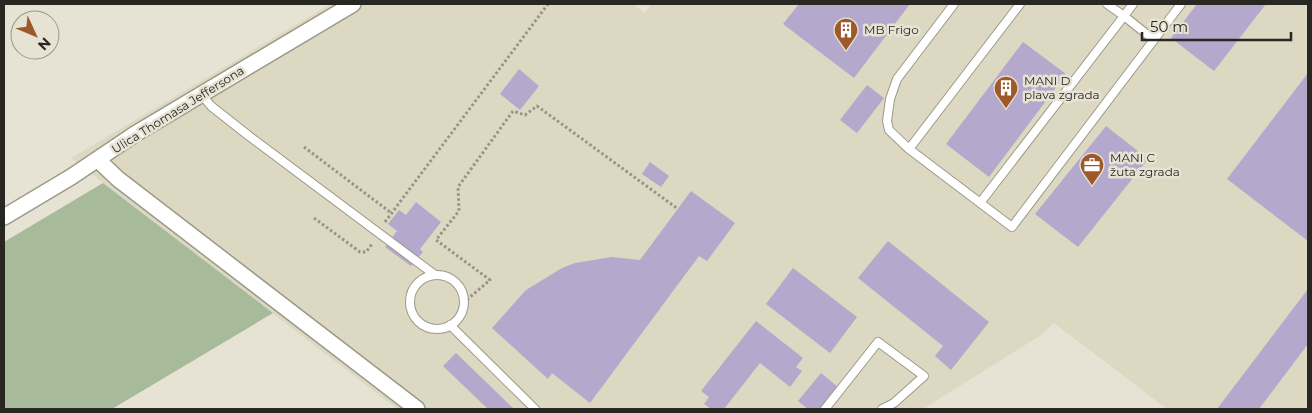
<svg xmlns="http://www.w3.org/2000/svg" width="1312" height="413" font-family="Montserrat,sans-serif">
  <rect width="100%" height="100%" fill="#e6e3d4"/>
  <path fill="#dcd8c1" d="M331,4H634L644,13L652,4H1308V409H1167L1054,323L1041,335L923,409H397L71,158Z"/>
  <path fill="#a7bb9b" d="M103,183L273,313L112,409H4V242Z"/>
  <path fill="#b4a8cd" d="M799,4H910L854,78L783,24Z
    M1197,4H1266L1214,71L1171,38Z
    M1023,42L1066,74L989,177L946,144Z
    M519,69L539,86L520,110L500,94Z
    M1308,73V241L1227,179Z
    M867,85L884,98L857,133L840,120Z
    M1106,126L1148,159L1078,247L1035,214Z
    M650,162L669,176L661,187L642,174Z
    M691,191L735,223L707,261L699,256L590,403L552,373L548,379L492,328L526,290L562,268L575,263L612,257L640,260Z
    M416,202L441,222L420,249L423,252L411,266L385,247L397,231L388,224L399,210L406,215Z
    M888,241L989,322L951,370L935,356L943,346L858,278Z
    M793,268L857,317L830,353L766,304Z
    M1308,289V344L1259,409H1217Z
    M756,321L803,358L796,367L802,371L790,387L760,363L724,409H711L704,404L709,397L701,391Z
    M456,353L514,409H488L443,366Z
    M821,373L839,388L822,409H808L798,401Z"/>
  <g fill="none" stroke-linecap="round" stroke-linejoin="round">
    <defs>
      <path id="lane" d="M954,4L897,79L890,99L887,121L889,130L909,149L1012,227L1181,4
        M1133,4L1124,16L1154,40
        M201,94L211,106L249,136L435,275
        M909,149L1020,4
        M980,203L1124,16L1107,4
        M410 302a27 27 0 1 1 54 0a27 27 0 1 1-54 0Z
        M450,325L535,409
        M825,409L878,342L924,376L894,403L882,409"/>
      <path id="street" d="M98,160L118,179L417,409
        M4,217L71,177L135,134L353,4"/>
    </defs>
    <use href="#lane" stroke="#9c998b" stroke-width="10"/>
    <use href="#street" stroke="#9c998b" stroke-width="18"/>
    <path stroke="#969489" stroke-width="3" stroke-dasharray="2.5 2.5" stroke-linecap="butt" d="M304,147L390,212
      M314,218L360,252H366L372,244
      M385,222L548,4
      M463,303L490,280L436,240L459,211L458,187L513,111L525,115L537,106L678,209"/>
    <use href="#lane" stroke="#fff" stroke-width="8"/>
    <use href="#street" stroke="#fff" stroke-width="15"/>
  </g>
  <defs>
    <symbol id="building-pin" viewBox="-11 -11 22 30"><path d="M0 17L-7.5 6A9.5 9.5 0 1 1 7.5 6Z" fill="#9e592b" stroke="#e6e3d4"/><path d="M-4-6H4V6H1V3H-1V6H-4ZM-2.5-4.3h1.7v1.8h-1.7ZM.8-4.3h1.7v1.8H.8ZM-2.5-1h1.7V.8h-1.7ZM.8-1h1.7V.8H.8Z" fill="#fff"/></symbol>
    <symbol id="office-pin" viewBox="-11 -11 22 30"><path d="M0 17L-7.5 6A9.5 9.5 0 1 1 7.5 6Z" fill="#9e592b" stroke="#e6e3d4"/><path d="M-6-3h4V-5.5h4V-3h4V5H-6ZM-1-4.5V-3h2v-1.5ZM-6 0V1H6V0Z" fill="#fff"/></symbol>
  </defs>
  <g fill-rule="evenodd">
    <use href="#building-pin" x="832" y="16" width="28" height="38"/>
    <use href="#building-pin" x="992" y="74" width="28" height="38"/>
    <use href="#office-pin" x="1078" y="151" width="28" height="38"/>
  </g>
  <g text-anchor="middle" stroke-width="5" stroke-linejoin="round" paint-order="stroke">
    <g font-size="12" fill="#282721" stroke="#e6e3d4" text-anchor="start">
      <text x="864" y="34">MB Frigo</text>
      <text x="1024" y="85">MANI D<tspan x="1024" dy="14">plava zgrada</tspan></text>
      <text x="1110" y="162">MANI C<tspan x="1110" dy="14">žuta zgrada</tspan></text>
    </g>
    <g font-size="12" fill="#282721" stroke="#e6e3d4">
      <text transform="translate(178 110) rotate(-32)" y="4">Ulica Thomasa Jeffersona</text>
    </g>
  </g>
  <rect width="1312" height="413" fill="none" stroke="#282721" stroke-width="10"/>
  <g transform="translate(35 35) rotate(134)"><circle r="24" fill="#e6e3d4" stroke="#9a988c"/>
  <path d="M0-4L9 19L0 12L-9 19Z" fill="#9e592b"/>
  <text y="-8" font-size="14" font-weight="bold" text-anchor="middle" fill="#282721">N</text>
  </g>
  <path d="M1142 32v8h149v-8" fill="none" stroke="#282721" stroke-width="2.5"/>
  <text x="1150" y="32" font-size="15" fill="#282721" stroke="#e6e3d4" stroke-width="4" paint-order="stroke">50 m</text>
</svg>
